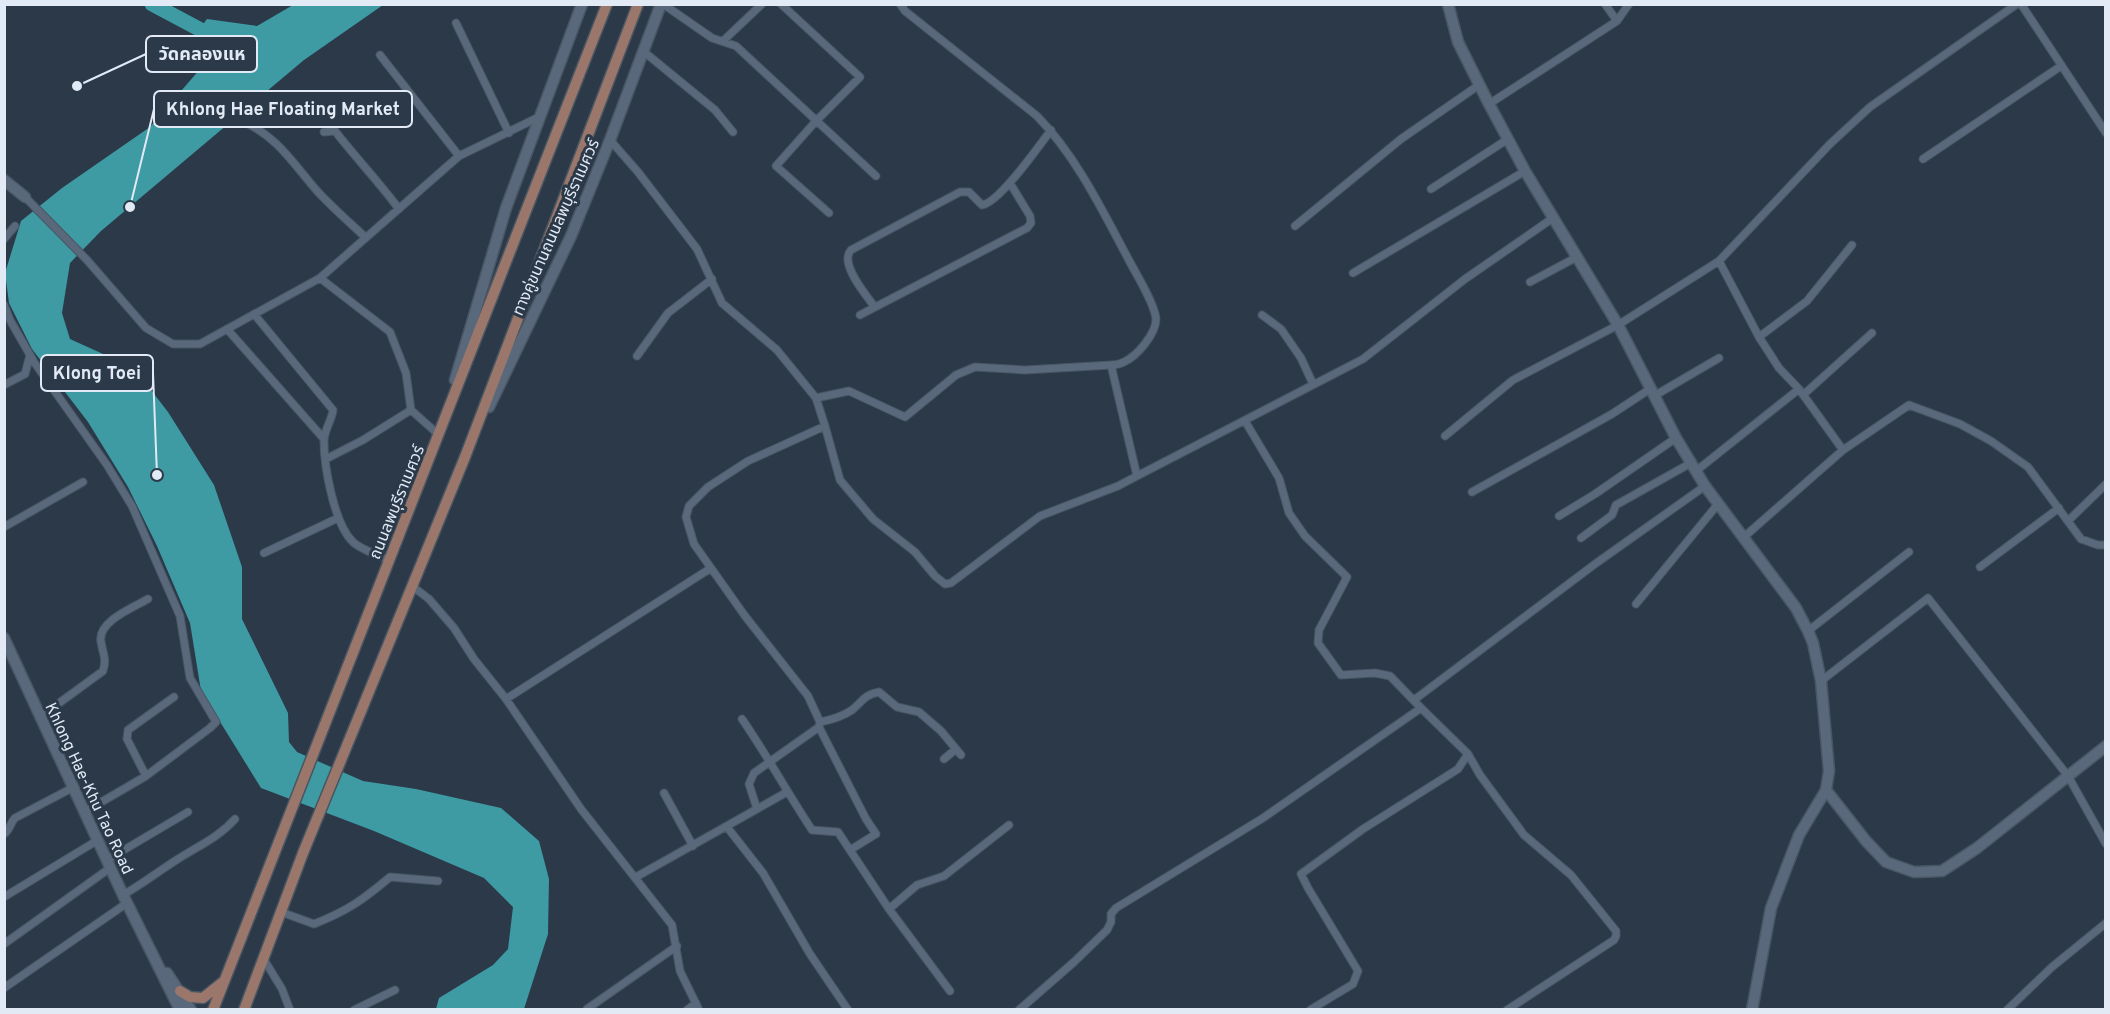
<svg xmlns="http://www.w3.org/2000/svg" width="2110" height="1014" font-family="Overpass,'Noto Sans Thai',sans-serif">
  <rect width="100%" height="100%" fill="#2b3949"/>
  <path fill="#3e9aa3" d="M293,5H383L304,60L101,231L70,263L62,313L70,339L134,368L168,412L214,485L242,567V619L288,713L289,742L297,752L363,781L416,789L501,808L539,841L549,879L548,934L524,1009H436L439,998L493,965L508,949L513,907L484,878L374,831L261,788L201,691L190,623L157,546L128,487L88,422L32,349L9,303L5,273L21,221L62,188L150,127L213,54L194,36L207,19L257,26Z"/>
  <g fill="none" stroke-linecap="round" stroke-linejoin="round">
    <path stroke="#3e9aa3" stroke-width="15" d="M152,4L216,38"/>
    <defs>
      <path id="street" d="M663,4L712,38L736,46L876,176
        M781,4L860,77L816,121L776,166L829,213
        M900,4L905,11L1037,116C1078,158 1104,214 1131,264C1138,277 1155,305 1156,319C1156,334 1137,356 1124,362C1120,364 1115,365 1111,365
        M1605,4L1617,21
        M2021,4L2106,133
        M456,23L509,133
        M723,41L762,4
        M643,51L715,110L733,132
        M380,55L459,156
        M1489,104L1617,21L1629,4
        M244,122C278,137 294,165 318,192C333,208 349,222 365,237
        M324,132L335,131C356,158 379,182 399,209
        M610,140L638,172L697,249L722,303L777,350L816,398L825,426L748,461L708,487L689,506L686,517L694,544L745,616L808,696L820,722L819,727L754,773L749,784L757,809L636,877
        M1923,159L2061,66
        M1431,189L1508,139
        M25,197L87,260L146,328L173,344H200L320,278L459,156L539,117
        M1295,226L1401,139L1479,85
        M4,239L15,226
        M1719,261L1830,144L1870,107L2017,4
        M1353,273L1525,171
        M320,278L390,332L406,373L411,410L439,435
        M1530,282L1577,257
        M4,305L10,320L34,362L107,465L132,506L180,616L190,678L216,722L210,728L146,776L86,811
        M874,306C865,294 839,263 851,250L960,192H969L982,205C999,203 1039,146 1051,130
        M254,314L333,410C332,420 324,430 324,441C324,466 334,524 353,542C360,549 380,556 390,561
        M860,315L1027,228L1031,223L1030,216L1010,183
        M1262,315L1281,329L1301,358L1313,384
        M227,329L324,439
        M1759,337L1807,301L1852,245
        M637,356L668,313L712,279
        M4,385L25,374L30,355
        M1803,395L1872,333
        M1654,396L1719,358
        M816,398L849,391L905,417L956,375L975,367L1025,370L1111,365L1137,476L1363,359L1465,279L1553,218
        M825,426L840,480L873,519L915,552L935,576L945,584L951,583L1040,516L1118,486L1137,476
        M1445,436L1513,380L1618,325L1719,261L1759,337L1779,368L1799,389L1843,450
        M326,459L363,440L411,410
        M1696,471L1799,389
        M1472,492L1612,414L1650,389
        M1559,516L1595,494L1676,438
        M2069,520L2106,484
        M4,527L83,482
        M1744,537L1843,450L1909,405L1960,424L1991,441L2028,467L2081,539L2098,545H2106
        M1581,538L1612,515L1616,505L1691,463
        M264,553L338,518
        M1980,567L2059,508
        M412,586L429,599L454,628L474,659L506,699L581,809L672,925L680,971L699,1010
        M1636,604L1718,504
        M1808,631L1909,552
        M1821,681L1928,598L2068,776L2106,844
        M506,699L711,568
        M1414,700L1595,564L1705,486
        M40,717L103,671C107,658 103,655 101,642C97,622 132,608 148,599
        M742,719C767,755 788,794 812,830L838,832L889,909L950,991
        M820,722C831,720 843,716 852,710C863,701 864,695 879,692L897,707L919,712L941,731L961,755
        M819,727L866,819L876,834L850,850
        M1468,754L1480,775L1524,835L1571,875L1616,931V936L1614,940L1507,1010
        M944,759L956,749
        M146,776L127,739L128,730L174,697
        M664,793L693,846
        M757,809L787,792
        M727,827L763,873L810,954L848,1010
        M4,834C11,829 10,823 15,818L74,787
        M107,860L188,812
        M123,895C142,884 159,871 178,859C198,846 218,838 235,819
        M4,897L98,840
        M889,909L917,885L944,876L1009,825
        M281,912L314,924C347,911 363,900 390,877L438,881
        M4,944L110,868
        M263,958L282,989L290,1010
        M4,988L127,903
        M587,1009L677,946
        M354,1010L395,990
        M687,1010L696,1003
        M1019,1010L1074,962L1107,930L1111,922V914L1116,908L1263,818L1421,708L1390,676L1375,673L1341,675L1318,643L1319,630L1347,577L1305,536L1289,513L1279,478L1245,421
        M1310,1010L1353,984L1358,971L1308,888L1301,874L1363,829L1458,769L1468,754L1421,708
        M2007,1010L2052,967L2106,923"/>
      <path id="secondary" d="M1448,4L1458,42L1489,104L1525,171L1618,325L1676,438L1705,486L1796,608L1808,631L1813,643L1821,681L1829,771L1826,790L1866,841L1886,862L1914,872L1942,871L1977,848L2106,746
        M4,180L25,197
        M455,380L506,208L582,4
        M489,407L571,236L610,140L661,4
        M4,638L123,895L180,1010
        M167,973L191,1010
        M1752,1010L1771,908L1799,835L1826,790"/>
      <path id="primary" d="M180,991L190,997L203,998L223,982
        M213,1010L607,4
        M244,1010L303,853L465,457L638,4"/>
    </defs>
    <use href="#street" stroke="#485562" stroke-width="9"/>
    <use href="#secondary" stroke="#485562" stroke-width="13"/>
    <use href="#primary" stroke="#485562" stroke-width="13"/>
    <use href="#street" stroke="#59697b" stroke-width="7"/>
    <use href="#secondary" stroke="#59697b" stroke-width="10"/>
    <use href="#primary" stroke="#9a776a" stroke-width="10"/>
  </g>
  <g text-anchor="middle" stroke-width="6" stroke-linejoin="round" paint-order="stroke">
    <g font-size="16" fill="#e1eaf5" stroke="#2b3949">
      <text transform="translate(555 227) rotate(-66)" y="6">ทางคู่ขนานถนนลพบุรีราเมศวร์</text>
      <text transform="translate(396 502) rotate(-68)" y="6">ถนนลพบุรีราเมศวร์</text>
      <text transform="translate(90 788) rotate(65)" y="6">Khlong Hae-Khu Tao Road</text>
    </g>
  </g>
  <path fill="none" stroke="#e1eaf5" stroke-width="2" d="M77 86L146 54M130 207L154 109M157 475L153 373"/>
  <g fill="#e1eaf5" stroke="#2b3949" stroke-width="2">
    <circle cx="77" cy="86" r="6"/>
    <circle cx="130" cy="207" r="6"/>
    <circle cx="157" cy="475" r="6"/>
  </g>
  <g fill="#2b3949" stroke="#e1eaf5" stroke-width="2">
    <rect x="146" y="36" width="111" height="36" rx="6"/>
    <rect x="154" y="91" width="258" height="36" rx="6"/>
    <rect x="41" y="355" width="112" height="36" rx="6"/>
  </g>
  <g font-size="18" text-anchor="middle" font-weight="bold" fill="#e1eaf5">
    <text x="202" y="60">วัดคลองแห</text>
    <text x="283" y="115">Khlong Hae Floating Market</text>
    <text x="97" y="379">Klong Toei</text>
  </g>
  <rect width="2110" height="1014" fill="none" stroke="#e1eaf5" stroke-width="12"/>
</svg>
